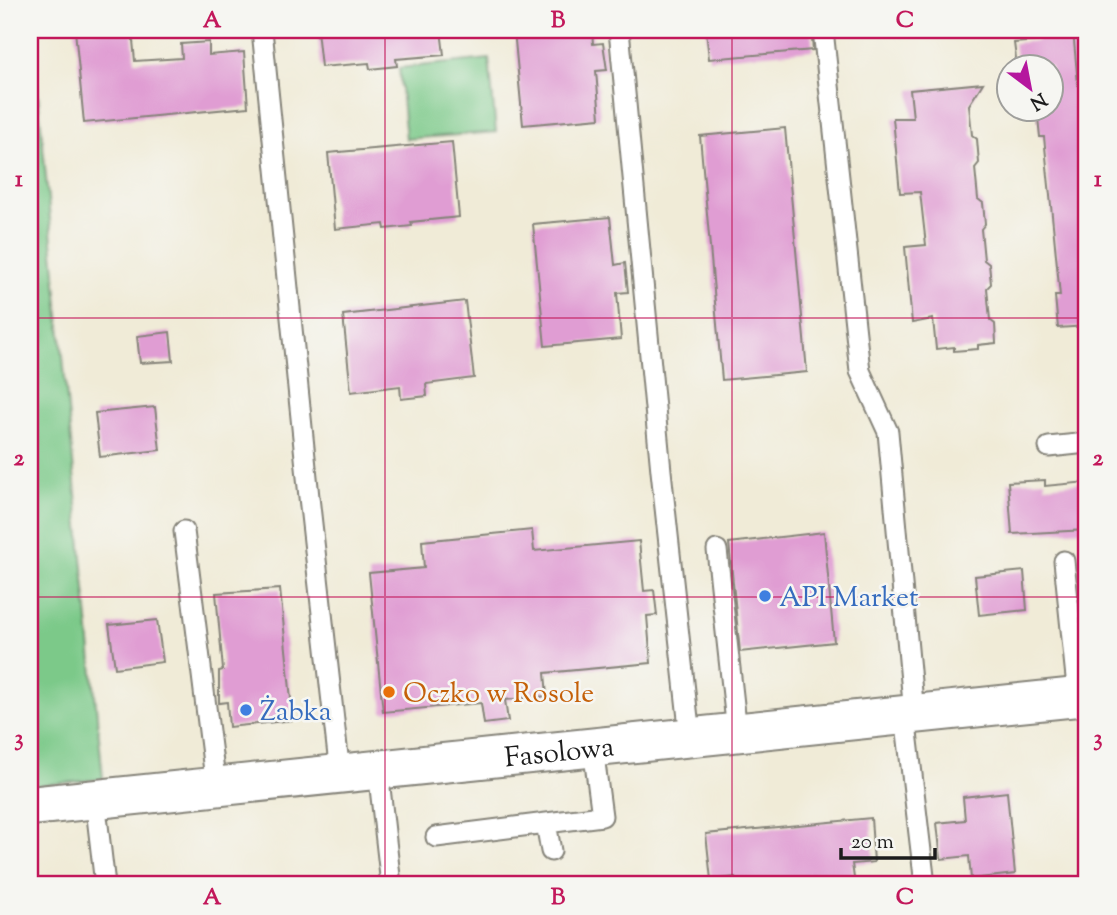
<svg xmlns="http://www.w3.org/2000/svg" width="1117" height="915" font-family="'Sorts Mill Goudy',serif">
  <rect width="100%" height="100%" fill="#f6f6f2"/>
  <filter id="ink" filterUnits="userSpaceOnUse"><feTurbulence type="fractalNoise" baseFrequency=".0143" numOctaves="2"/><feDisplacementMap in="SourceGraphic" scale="14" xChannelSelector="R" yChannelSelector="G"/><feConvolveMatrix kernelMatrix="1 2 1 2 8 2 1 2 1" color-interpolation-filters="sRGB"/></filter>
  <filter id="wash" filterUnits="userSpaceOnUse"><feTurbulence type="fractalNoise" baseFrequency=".00686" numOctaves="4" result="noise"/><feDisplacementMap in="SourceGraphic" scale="28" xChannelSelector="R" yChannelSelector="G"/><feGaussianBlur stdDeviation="1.57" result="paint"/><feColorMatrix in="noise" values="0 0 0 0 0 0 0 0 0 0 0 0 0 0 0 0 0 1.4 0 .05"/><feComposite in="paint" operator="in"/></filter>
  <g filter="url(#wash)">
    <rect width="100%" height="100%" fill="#f0ebd7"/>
    <path fill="#7bc989" stroke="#4c7252" stroke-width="2" d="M30,30H32L103,779L30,786Z
      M489,59L496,132L406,139L399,68Z"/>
    <g id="blocks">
      <path fill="#e09dd3" d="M75,30H132L135,61L182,58L181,44L209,42V55L244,52L248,107L84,123Z
        M317,30H441L444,55L396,59L397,66L370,69L369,63L321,67Z
        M514,30H592L593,44L603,43L607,70L596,71L600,118L523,125Z
        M706,30H811L813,50L709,59Z
        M1037,30H1073L1078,85L1087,84V326L1058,328L1055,296H1060L1054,235L1044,137H1040L1037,108H1051V66H1017L1014,43L1038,41Z
        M983,83L969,105L972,135L977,139L979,163L975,168L978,199L983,203L985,224L981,229L984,260L989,264L991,284L987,288L990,320L995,324L996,343L978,345V349L954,351V347L936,349L933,319L912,323L905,247L926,245L920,192L900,193L893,118H913L910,90Z
        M785,128L807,372L722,380L700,136Z
        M452,142L459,217L411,222L412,226L385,229L384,224L335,229L328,153Z
        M610,217L615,265L625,263L628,292L617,293L621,339L545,346L533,224Z
        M465,301L474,378L426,384L427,396L401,399L400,386L351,392L343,315Z
        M170,332L173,361L140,363L137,336Z
        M155,407L160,450L100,457L95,413Z
        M1045,480V486L1087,482V530L1012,534L1008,482Z
        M532,530L534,551L639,541L644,591L654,590L657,615L647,616L651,663L545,673L547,696L505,700L508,721L484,724L481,703L383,712L369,573L424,568L422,541Z
        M824,532L834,642L740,652L729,543Z
        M1024,571L1027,610L979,615L975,576Z
        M280,589L293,720L229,727L227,702L219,703V671L223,670L216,593Z
        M157,620L163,662L115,668L109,625Z
        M1007,792L1015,874L971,879L969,856L941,859L937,823L965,820L963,797Z
        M871,818L874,862L852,864L855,885H736L735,877L711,880L706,834Z"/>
    </g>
  </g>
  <g filter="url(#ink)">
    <use href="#blocks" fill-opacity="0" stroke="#86847a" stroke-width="2"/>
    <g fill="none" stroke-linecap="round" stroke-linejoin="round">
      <defs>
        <path id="lane" d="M262,30L309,497L340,774
          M619,30L661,471L690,737
          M823,30L860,371L888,432L914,714
          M1049,447L1087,443
          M184,531L216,787
          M717,550L737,732
          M1064,561L1078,697
          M905,715L925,885
          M378,770L391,885
          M95,799L105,885
          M546,823L551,851
          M436,837L602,816L593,748"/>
        <g id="street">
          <path id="s1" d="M30,806L1087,696"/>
        </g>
      </defs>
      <use href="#lane" stroke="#86847a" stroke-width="23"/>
      <use href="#street" stroke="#86847a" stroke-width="42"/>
      <use href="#lane" stroke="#fff" stroke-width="19"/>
      <use href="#street" stroke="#fff" stroke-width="38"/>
    </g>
  </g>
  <path fill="none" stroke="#c2185b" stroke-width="2" stroke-opacity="0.55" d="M385,30V885M732,30V885M30,318H1087M30,597H1087"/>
  <g fill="#3f7fe0" stroke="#f6f6f2" stroke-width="2.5">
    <circle cx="765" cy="596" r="7"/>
    <circle cx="246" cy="710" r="7"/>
  </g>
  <circle fill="#e8710a" stroke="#f6f6f2" stroke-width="2.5" cx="389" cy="692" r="7"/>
  <g text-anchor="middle" stroke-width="5" stroke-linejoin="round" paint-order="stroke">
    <g font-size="28" fill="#366cbe" stroke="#f6f6f2" text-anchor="start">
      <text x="779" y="606">API Market</text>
      <text x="260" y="720">Żabka</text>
    </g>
    <g font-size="28" fill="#c56008" stroke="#f6f6f2" text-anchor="start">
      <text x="403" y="702">Oczko w Rosole</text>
    </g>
    <g font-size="28" fill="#1c1c1c" stroke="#f6f6f2">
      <text dy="10" stroke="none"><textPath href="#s1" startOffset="532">Fasolowa</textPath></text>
    </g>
  </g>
  <rect width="1117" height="915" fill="none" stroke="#f6f6f2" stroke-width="77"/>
  <g transform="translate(1030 88) rotate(148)"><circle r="33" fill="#f6f6f2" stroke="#9f9f9c" stroke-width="2"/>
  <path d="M0-5L12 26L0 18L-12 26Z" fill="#b5179e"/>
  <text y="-10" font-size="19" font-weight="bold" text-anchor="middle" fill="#1c1c1c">N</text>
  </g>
  <path d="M841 848v10h94v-10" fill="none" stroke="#1c1c1c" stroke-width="3.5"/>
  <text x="851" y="848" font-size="21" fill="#1c1c1c" stroke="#f6f6f2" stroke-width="5" paint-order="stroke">20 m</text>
  <rect x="38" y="38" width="1040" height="838" fill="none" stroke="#c2185b" stroke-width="2.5"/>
  <g font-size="23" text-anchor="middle" font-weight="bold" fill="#c2185b">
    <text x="212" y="27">A</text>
    <text x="558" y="27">B</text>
    <text x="905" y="27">C</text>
    <text x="19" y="186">1</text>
    <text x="1098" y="186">1</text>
    <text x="19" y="465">2</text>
    <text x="1098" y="465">2</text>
    <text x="19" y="745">3</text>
    <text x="1098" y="745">3</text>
    <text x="212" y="904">A</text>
    <text x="558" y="904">B</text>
    <text x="905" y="904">C</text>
  </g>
</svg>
